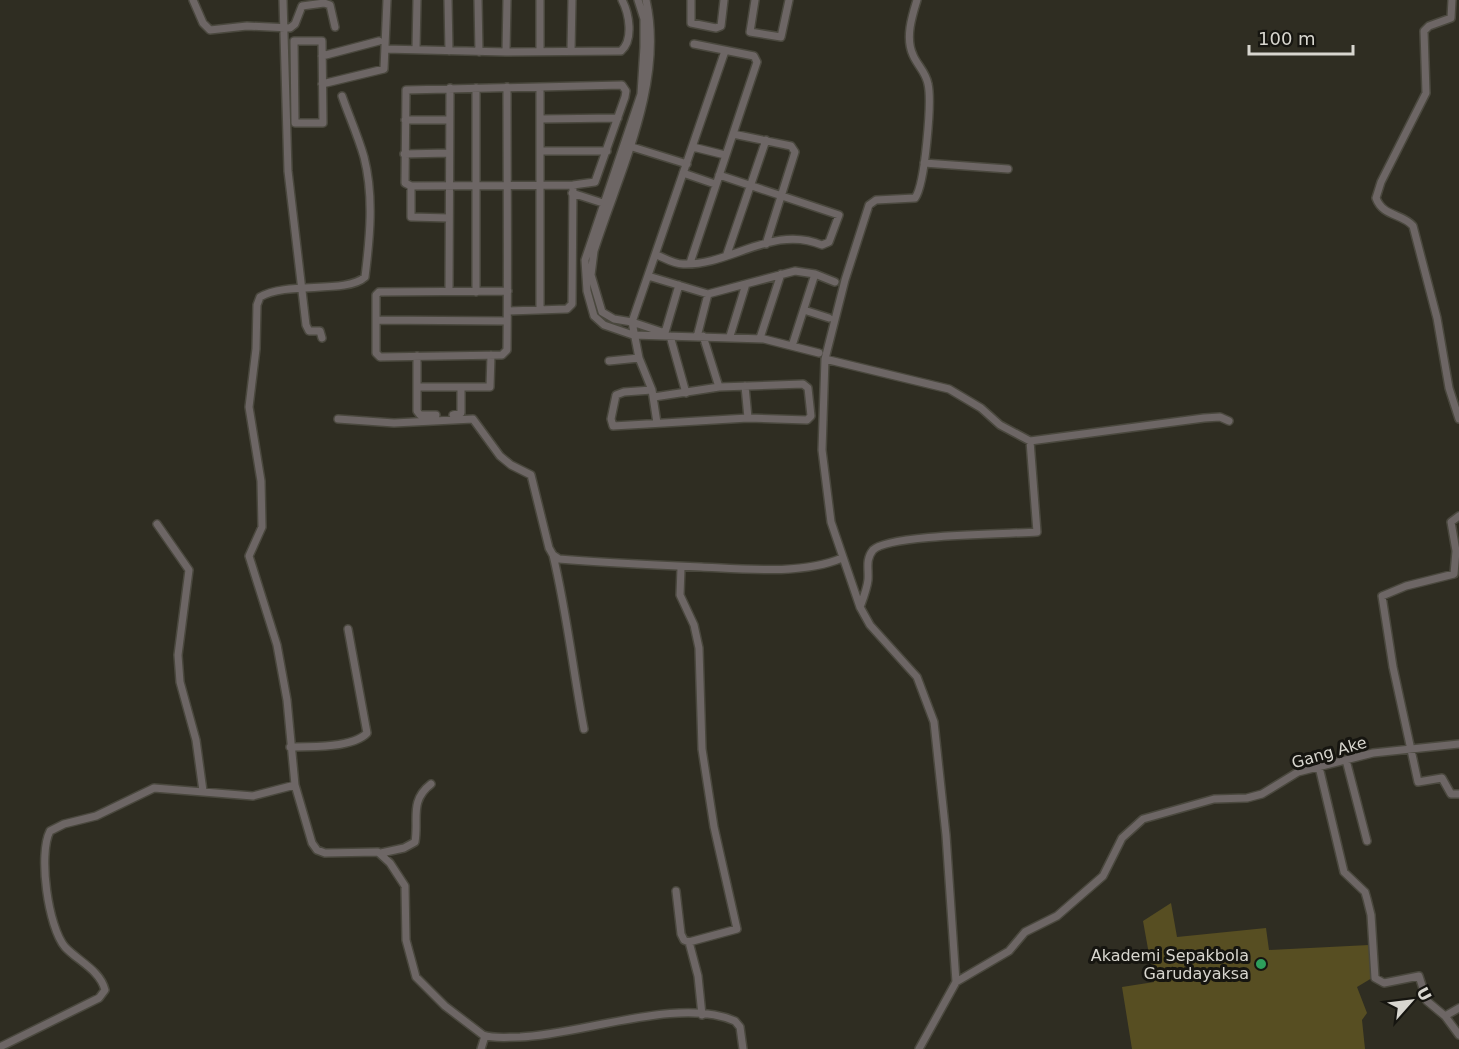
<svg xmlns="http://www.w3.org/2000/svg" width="1459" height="1049" font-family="'DejaVu Sans',sans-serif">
  <rect width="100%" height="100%" fill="#2f2d22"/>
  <path fill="#574e22" d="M1171,903L1177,937L1266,928L1269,950L1369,945L1372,978L1357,987L1367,1013L1362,1020L1365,1049H1132L1122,987L1154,982L1143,921Z"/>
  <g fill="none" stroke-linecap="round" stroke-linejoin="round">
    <defs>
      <path id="minor" d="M193,0L203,23L210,30L247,26L290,28L295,24L302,6L324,3L330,5L335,27
        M283,0L288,171L306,325L309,331H320L322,338
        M448,0L449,51
        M478,0L479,52
        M638,0L644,19V47L641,94L585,260L587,291L594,316L604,325L633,335L764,339L819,353
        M646,0C665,83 619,172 594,251L591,275L602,312L614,319L632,322L665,333
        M691,0V23L716,28L721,26L724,0
        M755,0L750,32L781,37L789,0
        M917,0C912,16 905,38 913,55C917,65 926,72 928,84C932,101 925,185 915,198L876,200L869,205L845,280L825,359L822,450L831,522L860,607L870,625L917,677L934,722L946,835L956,982L919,1049
        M1452,0L1451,18L1429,26L1424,31L1426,93L1381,182L1376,198C1383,217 1402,213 1413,226L1437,318L1449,388L1459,419
        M294,41H322L323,123H295Z
        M385,49L506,52L621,51C634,40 629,13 622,0
        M416,49L417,0
        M571,50L572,0
        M540,51V0
        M506,52L507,0
        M322,56L379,41
        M322,84L384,69L387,0
        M622,85L626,91L625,97L595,182L573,185L411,186L405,183L406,90Z
        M507,87C507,175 508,262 507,350L502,355L380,357L376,353V295L379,292L508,291
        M540,87V310
        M342,96C349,116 358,136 364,157C374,196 370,237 365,277C347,294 286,281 260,297L257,305L256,349L249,407L261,481L262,527L249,556L277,645L287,700L295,785L312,843L317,850L325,853L378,852L390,863L405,886L406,940L416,977L445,1006L483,1035C495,1039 508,1037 520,1037C581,1035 680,996 735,1021L740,1027L743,1049
        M540,119L618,118
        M405,120H449
        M733,134L791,146L795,152L766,244
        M629,146L687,164
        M693,147L725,155
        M540,151H607
        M404,154L449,153
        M924,163L1008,169
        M683,173L715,184
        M411,186V217L449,218
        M572,193L606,204
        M727,254L766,140
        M657,255C664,258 674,264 683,264C730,266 773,224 822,245L829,242L839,215L719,175
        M690,263L757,62L754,56L694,44
        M648,276L708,294L795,271L815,274L835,282
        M449,291L450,88
        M476,292V88
        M804,310L829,318
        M508,311L567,309L572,304L573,185
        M376,320L507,321
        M664,336L679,285
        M670,336L686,393
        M703,336L719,387
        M730,336L746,284
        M697,337L708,294
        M760,338L781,274
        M792,346L815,274
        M417,356V411L420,415H436
        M825,359L949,389L981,408L1000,425L1030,441L1204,418L1220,417L1229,421
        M609,361L639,358
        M745,386L748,418
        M417,387H490L491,355
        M652,390L624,392L616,395L611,419L613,426L748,418L807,420L811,416L808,388L803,384L719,387L654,397
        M453,415L461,413V388
        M338,419L394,423L473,419L500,456L511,465L531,475L549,548L553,555L559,559C607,563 654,565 701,567C743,569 803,575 842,558
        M657,423L652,390L639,358L632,322L725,51
        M1459,516L1451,522L1456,551L1454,574L1406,586L1382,596L1393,667L1418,782L1442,778L1451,794H1459
        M157,524L189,570L178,655L180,682L196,740L203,791
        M553,555C567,613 573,671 584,729
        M681,568L680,595L694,625L699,648L702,749L714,827L737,929L689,942L698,976L702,1015
        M860,607C863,599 867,589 868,580C869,569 865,560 873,550C888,534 1010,534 1037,532L1030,441
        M290,747C309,747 353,748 367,733L348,629
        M1346,760L1367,841
        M1319,767L1344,872L1365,892L1367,899L1371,915L1375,978L1384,983L1419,976L1427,1001L1445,1016
        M381,853L404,848L415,842C419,819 409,801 431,784
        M676,891L681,934L684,940L689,942
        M956,982L1009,951L1025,932L1057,916L1103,876L1122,838L1143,819L1214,799L1247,798L1262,794L1298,772L1373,753L1459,744
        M1459,1008L1445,1016L1459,1035
        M0,1047L99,998L105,990C100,970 78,961 65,947C48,927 38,854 50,831L64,824L96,816L154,788L253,796L295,785
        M481,1049L485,1036"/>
    </defs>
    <use href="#minor" stroke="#4a483e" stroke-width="10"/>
    <use href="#minor" stroke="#6d6665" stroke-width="7"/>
  </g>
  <circle fill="#2e9e5b" stroke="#161510" stroke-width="2" cx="1261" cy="964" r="6"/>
  <g text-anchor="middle" stroke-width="6" stroke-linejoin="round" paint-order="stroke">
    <g font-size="16" fill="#d8d6cf" stroke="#161510">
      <text transform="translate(1329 752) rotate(-16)" y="6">Gang Ake</text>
    </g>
    <g font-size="16" fill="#d8d6cf" stroke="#161510" text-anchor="end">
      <text x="1249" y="961">Akademi Sepakbola<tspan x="1249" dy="18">Garudayaksa</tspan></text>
    </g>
  </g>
  <g transform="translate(1411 1001) rotate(62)" stroke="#161510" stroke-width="4.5" paint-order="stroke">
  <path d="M0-4.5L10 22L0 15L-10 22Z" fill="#d8d6cf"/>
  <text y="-9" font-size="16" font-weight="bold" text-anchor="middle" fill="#d8d6cf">U</text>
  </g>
  <path d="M1249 45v9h104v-9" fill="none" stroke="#d8d6cf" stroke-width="3"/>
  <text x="1258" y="45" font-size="18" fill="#d8d6cf" stroke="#161510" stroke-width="4.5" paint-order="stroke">100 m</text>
</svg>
